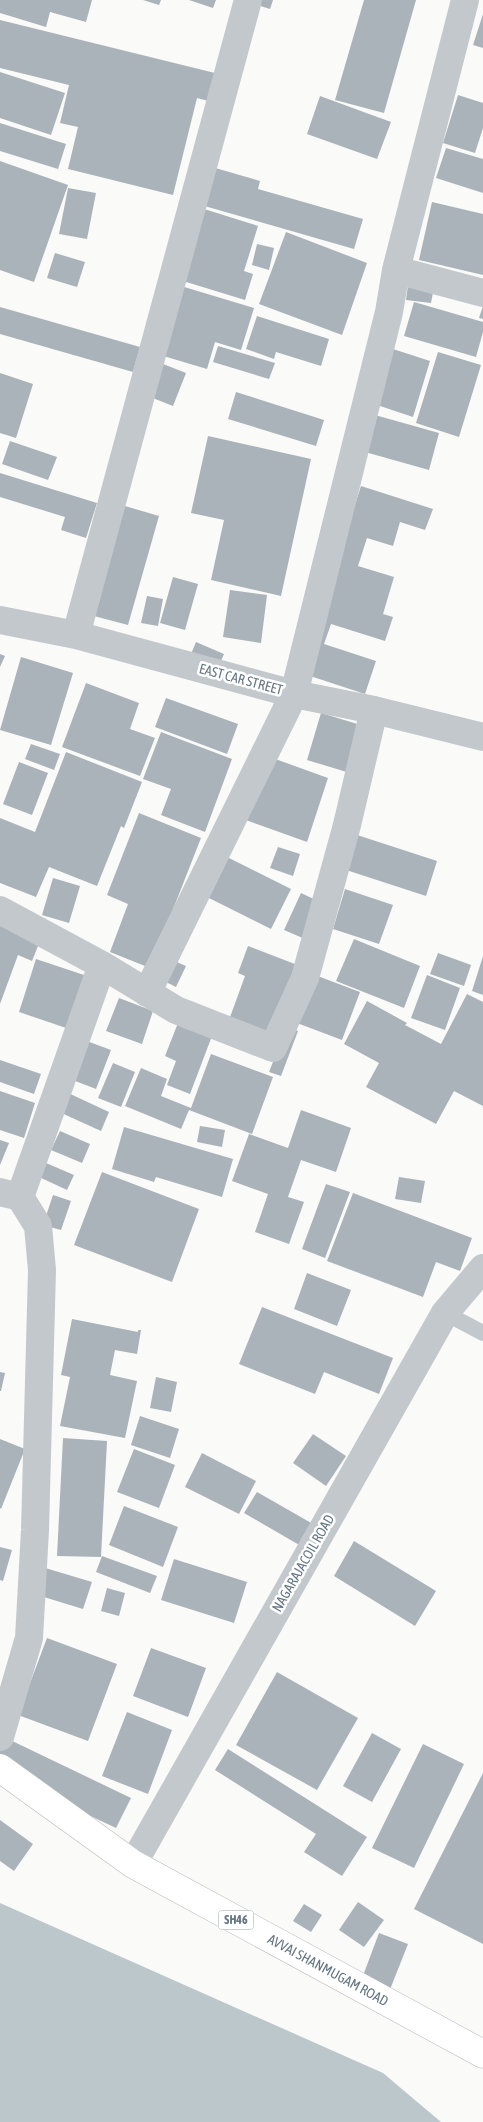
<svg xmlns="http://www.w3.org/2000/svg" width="483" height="2122" font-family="'Asap Condensed',sans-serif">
  <rect width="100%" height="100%" fill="#fafaf8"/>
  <path fill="#bbc7cb" d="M0,1903L383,2073L441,2122H0Z"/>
  <path fill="#aab3b9" d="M0,0H92L86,22L50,12L46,27L0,13Z
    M143,0H161L159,5Z
    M189,0H216L213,8Z
    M251,0H273L270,9L251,3Z
    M364,0H416L384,113L335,100Z
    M483,14V48L473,45Z
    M0,20L219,74L212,102L197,98L173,195L68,169L78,127L60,123L69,85L0,68Z
    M0,72L65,93L51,135L0,118Z
    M458,95L483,103V128L475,153L443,143Z
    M320,96L391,122L377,159L307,134Z
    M0,123L66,144L58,169L0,151Z
    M446,148L483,159V193L436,178Z
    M0,161L68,185L34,282L0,270Z
    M198,163L260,181L258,189L363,219L354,249L187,201Z
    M68,188L96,193L87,239L59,234Z
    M432,202L483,214V275L419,260Z
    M185,203L258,226L244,271L253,274L245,300L183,281Z
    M286,232L367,263L342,335L259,304Z
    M257,244L274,248L269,270L252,265Z
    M55,253L85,262L77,287L47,278Z
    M409,278L435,282L431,303L406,300Z
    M171,283L254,308L241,350L215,342L207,369L150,352Z
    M414,302L483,322V332L476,357L404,336Z
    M483,306V319L479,318Z
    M0,307L140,347L133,372L0,334Z
    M257,316L329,339L321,366L276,352L274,359L246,349Z
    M218,346L275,363L269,379L213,362Z
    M393,349L430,361L413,417L377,405Z
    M438,352L481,365L459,437L416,423Z
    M158,362L186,373L173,406L145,395Z
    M0,373L33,384L16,438L0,433Z
    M236,392L324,420L316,446L228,419Z
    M375,415L439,433L429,470L365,452Z
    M208,436L311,459L281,596L211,580L224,520L191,513Z
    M10,441L57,457L48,480L2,464Z
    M0,473L97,503L86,538L61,530L65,517L0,497Z
    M361,486L433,509L425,530L400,522L393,546L367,538L358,566L394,577L383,614L393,617L385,641L331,624L324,644L376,661L365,694L301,673Z
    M125,506L159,516L128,625L94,616Z
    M173,577L198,584L185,630L160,623Z
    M230,590L267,595L261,643L223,637Z
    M147,596L163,599L158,626L141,623Z
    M196,642L224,654L214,677L186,666Z
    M0,654L5,656L0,667Z
    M21,657L73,673L51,745L0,730Z
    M86,683L139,703L130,729L155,738L140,776L62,747Z
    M166,698L238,724L227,754L155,727Z
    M321,713L364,726L350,773L307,760Z
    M161,732L232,759L205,832L161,815L171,789L143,779Z
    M31,744L60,754L54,770L25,759Z
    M66,752L142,782L124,828L121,826L97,886L49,867L36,897L0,883V818L35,832Z
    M267,756L328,778L307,842L243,819Z
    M19,762L48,773L32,815L3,804Z
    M139,813L201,838L150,968L110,952L128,904L107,895Z
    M351,833L437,861L426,896L340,868Z
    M278,847L300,854L293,876L270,868Z
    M227,857L291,889L271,929L207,897Z
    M53,878L80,886L69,923L42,915Z
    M345,889L393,905L379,944L333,929Z
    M301,893L322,903L305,939L284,930Z
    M0,915L44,931L32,961L18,955L0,1004Z
    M354,939L420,966L404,1008L336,981Z
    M248,946L300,966L273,1037L229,1020L245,976L238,973Z
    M438,953L471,965L464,986L430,974Z
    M483,956V995L472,991Z
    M167,958L186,966L176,987L158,978Z
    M36,959L90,977L72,1030L19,1012Z
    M315,975L360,992L342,1040L297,1023Z
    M427,975L460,988L445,1030L411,1018Z
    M467,994L483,1002V1106L454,1091L436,1124L366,1087L379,1063L344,1044L367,1001L407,1023L405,1025L441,1044Z
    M119,998L153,1011L142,1044L106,1031Z
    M178,1023L212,1036L190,1094L167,1085L176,1061L165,1056Z
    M287,1026L298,1031L281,1076L269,1072Z
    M84,1040L111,1050L96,1089L70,1079Z
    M211,1054L273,1077L252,1134L189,1110L181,1129L125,1106L141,1068L167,1079L161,1096L191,1108Z
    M0,1060L41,1074L34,1094L0,1082Z
    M113,1063L135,1072L121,1107L98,1098Z
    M0,1091L35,1103L24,1138L0,1130Z
    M66,1092L109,1112L101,1131L57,1111Z
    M301,1110L351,1128L336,1172L301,1160L288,1197L304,1202L289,1244L255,1232L268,1194L232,1181L249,1134L288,1148Z
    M200,1126L225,1130L222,1147L197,1142Z
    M124,1127L233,1159L222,1197L156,1177L154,1182L112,1169Z
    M60,1131L90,1144L82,1163L51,1150Z
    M0,1140L9,1143L0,1165Z
    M46,1163L74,1175L67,1190L39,1177Z
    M102,1172L199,1209L172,1282L74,1245Z
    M399,1177L425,1181L421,1203L395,1199Z
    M326,1184L350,1192L325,1258L302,1249Z
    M353,1193L472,1238L460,1271L436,1262L423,1297L327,1261Z
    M53,1195L71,1201L61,1230L43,1225Z
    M307,1273L351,1290L337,1326L294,1309Z
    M262,1307L393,1358L379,1394L324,1372L315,1394L239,1364Z
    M72,1319L138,1332V1330H141L137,1354L115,1350L110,1375L137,1381L125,1438L60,1426L70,1377L61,1375Z
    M0,1372L5,1373L1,1391H0Z
    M156,1377L177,1382L171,1412L150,1408Z
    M140,1416L179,1429L170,1458L131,1445Z
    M313,1434L346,1456L326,1486L293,1463Z
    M63,1438L107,1441L101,1557L57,1556Z
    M0,1439L25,1449L1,1509L0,1508Z
    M134,1449L175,1465L159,1508L117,1492Z
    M202,1453L256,1481L239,1514L185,1487Z
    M257,1492L313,1524L301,1546L244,1513Z
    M124,1506L178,1527L163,1567L109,1545Z
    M354,1541L436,1591L415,1626L334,1576Z
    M0,1547L12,1550L3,1581L0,1580Z
    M102,1556L157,1576L150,1593L96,1572Z
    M174,1559L247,1582L234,1623L161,1600Z
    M42,1567L92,1582L83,1609L34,1594Z
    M107,1588L125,1593L119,1616L101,1611Z
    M47,1638L117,1664L88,1741L18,1715Z
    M151,1648L206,1668L188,1717L133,1696Z
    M277,1672L358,1718L317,1790L236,1745Z
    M127,1712L172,1730L148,1794L102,1776Z
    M372,1733L401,1749L372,1802L343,1786Z
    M6,1738L131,1798L116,1828L0,1773V1749Z
    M423,1744L464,1764L414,1868L372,1848Z
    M228,1749L367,1837L342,1876L304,1852L316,1834L215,1770Z
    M483,1773V1944L414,1909Z
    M0,1820L33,1844L14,1871L0,1861Z
    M358,1902L384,1920L364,1947L339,1930Z
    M304,1904L322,1915L311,1932L293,1921Z
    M379,1933L408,1944L389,1992L361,1981Z"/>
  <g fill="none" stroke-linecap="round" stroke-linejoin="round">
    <defs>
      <g id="primary">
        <path id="s1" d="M0,1768L133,1864L483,2054"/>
      </g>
    </defs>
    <use href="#primary" stroke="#b5babe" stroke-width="29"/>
    <path stroke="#c3c8cc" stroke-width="16" d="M445,1313L483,1333"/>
    <path stroke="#c3c8cc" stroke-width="28" d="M396,270L483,293
      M0,620L76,635L294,694L374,710L483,737
      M76,635L248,0
      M0,910L102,965
      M147,993L294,694L389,312L396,270L465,0
      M0,1192L20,1197L38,1226L42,1270L35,1530L29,1638L0,1737
      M20,1197L102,965L176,1010L273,1048L305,978L347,825L374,710"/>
    <path stroke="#c3c8cc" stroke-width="28" d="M133,1864L445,1313L483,1268"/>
    <use href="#primary" stroke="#fff" stroke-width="28"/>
  </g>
  <g text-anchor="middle" stroke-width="5" stroke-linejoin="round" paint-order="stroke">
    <rect fill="#fff" stroke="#939fa8" stroke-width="1" x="218.5" y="1910.5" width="35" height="19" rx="4"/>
    <g font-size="12" font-weight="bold" fill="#657683">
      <text x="236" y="1924">SH46</text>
    </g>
    <g font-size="14" fill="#657683" stroke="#fff">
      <text transform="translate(241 679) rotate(15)" y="5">EAST CAR STREET</text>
      <text transform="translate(303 1563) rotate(-60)" y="5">NAGARAJACOIL ROAD</text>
      <text dy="5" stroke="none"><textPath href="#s1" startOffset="386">AVVAI SHANMUGAM ROAD</textPath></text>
    </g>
  </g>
</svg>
